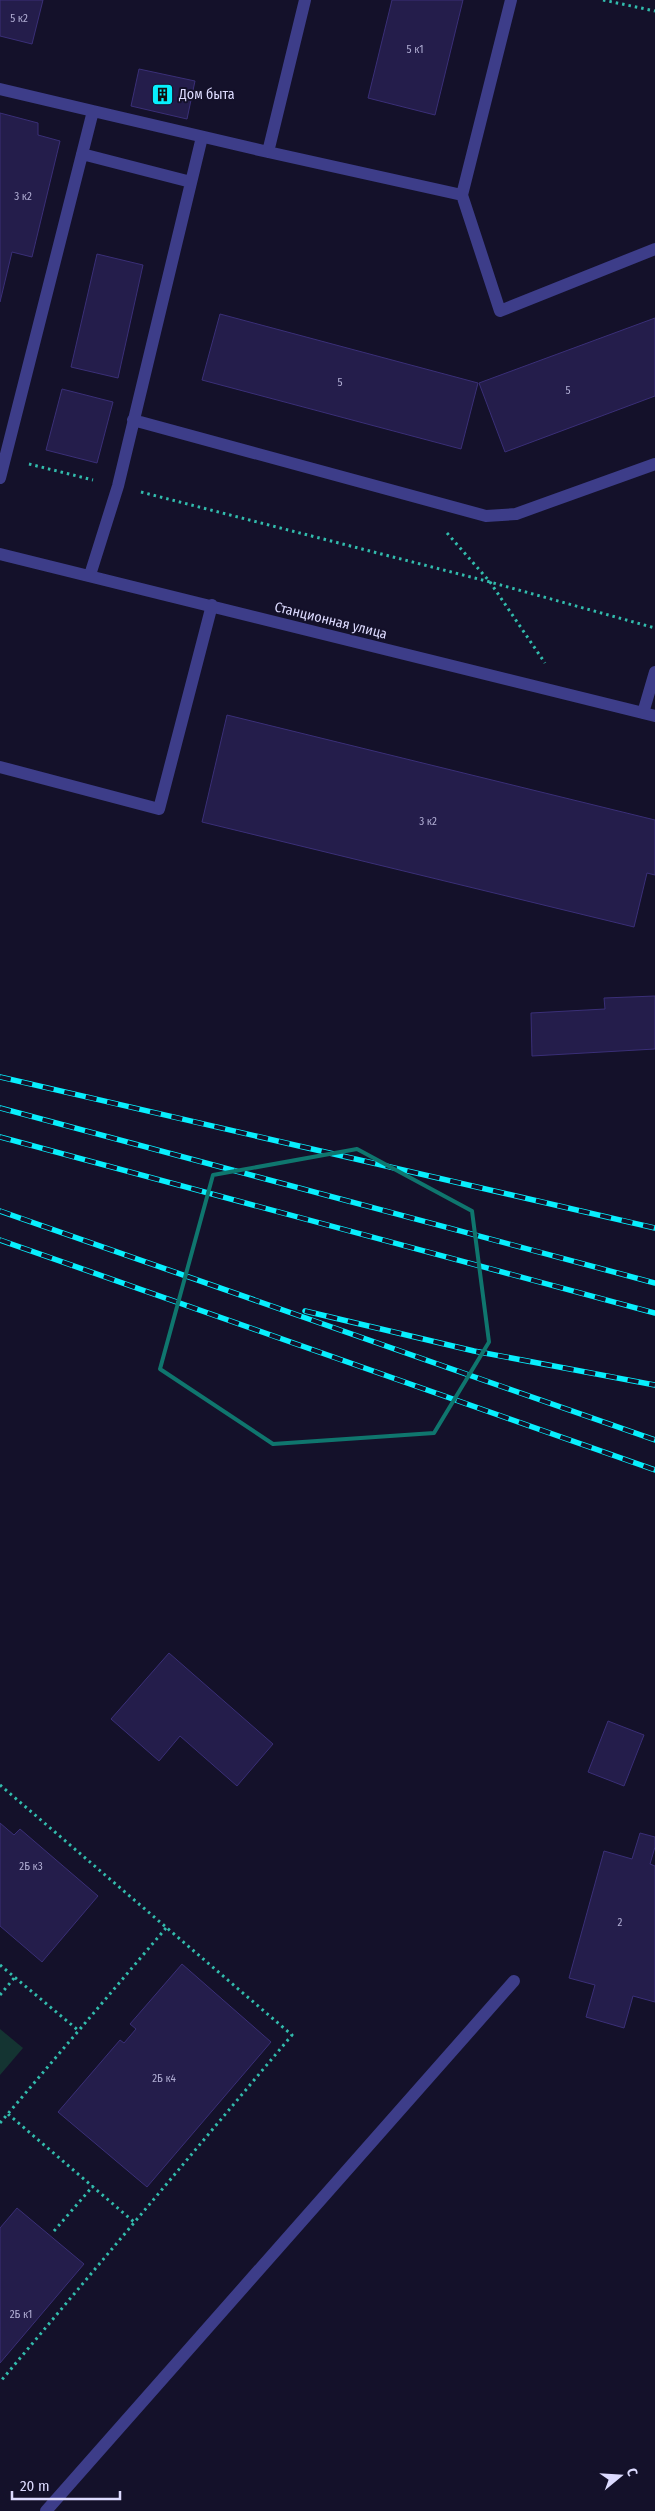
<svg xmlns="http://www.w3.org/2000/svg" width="655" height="2511" font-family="'Fira Sans Condensed',sans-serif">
  <rect width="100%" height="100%" fill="#14112a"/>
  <path fill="#143432" d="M0,2029L23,2048L0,2075Z"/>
  <path fill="#241d4b" stroke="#3a2f77" d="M0,0H43L32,44L0,36Z
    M392,0H463L435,115L368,98Z
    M139,69L195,81L187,119L131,106Z
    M0,113L38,123V135L60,141L32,257L12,252L0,302Z
    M97,254L143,265L118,378L71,367Z
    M220,314L478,383L461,449L202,380Z
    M655,318V396L505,452L479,383Z
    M62,389L113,402L97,463L46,450Z
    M227,715L655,820V875L647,873L634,927L202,822Z
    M655,996V1049L532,1056L531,1013L605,1009L604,998Z
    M169,1653L273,1744L237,1786L180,1736L159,1761L111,1719Z
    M608,1721L644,1735L624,1786L588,1772Z
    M0,1823L14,1835L20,1829L98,1896L42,1962L0,1926Z
    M640,1833L655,1837V1847L650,1864L655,1866V2002L633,1996L624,2028L586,2017L595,1985L569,1978L604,1851L632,1859Z
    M182,1964L271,2042L147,2187L58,2112L120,2040L124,2043L136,2029L130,2024Z
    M17,2208L84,2264L0,2363V2228Z"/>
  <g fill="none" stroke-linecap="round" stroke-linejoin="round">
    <path stroke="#32bcad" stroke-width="3" stroke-dasharray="2.5 4" stroke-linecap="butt" d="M603,0L655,11
      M29,464L93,480
      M141,492L490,582L655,628
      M447,533L490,582L545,663
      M0,1785L292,2035L0,2382
      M0,1965L79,2031
      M0,1995L15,1977
      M8,2114L134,2222
      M0,2123L166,1928
      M54,2231L93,2186"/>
    <path stroke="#3d3d89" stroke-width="12" d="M0,89L93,111
      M268,152L462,195L511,0
      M82,154L191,182
      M462,195L500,311L655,249
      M133,420L486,516L516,514L655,464
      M0,478L93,111L268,152L305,0
      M0,554L655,716
      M90,575L118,486L202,137
      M643,713L655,672
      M0,767L159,809L212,605
      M46,2511L514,1981"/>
    <defs>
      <path id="rail" d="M0,1077L655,1228
        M0,1108L655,1283
        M0,1137L655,1313
        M0,1211L655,1440
        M0,1240L655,1470
        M305,1311L474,1351L655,1385"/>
    </defs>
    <use href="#rail" stroke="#08effd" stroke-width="5.5"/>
    <use href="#rail" stroke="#14112a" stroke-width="4" stroke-dasharray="11" stroke-linecap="butt"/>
  </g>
  <path fill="none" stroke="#0f766e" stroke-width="4" stroke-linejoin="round" d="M357,1149L472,1211L489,1342L434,1433L273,1444L160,1369L213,1175Z"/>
  <defs>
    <symbol id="building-square" viewBox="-11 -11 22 22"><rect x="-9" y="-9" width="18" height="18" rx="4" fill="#08effd" stroke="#14112a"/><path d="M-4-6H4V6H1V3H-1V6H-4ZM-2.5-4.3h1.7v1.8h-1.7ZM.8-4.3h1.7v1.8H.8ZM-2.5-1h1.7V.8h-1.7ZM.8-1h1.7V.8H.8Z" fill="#111"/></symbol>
  </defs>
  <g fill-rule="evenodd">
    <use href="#building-square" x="150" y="82" width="25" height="25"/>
  </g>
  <g text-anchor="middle" stroke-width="4" stroke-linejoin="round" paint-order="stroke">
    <g font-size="11" fill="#afacd2">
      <text x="19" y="22">5 к2</text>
      <text x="415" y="53">5 к1</text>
      <text x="23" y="200">3 к2</text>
      <text x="340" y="386">5</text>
      <text x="568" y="394">5</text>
      <text x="428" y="825">3 к2</text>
      <text x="31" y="1870">2Б к3</text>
      <text x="620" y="1926">2</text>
      <text x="164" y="2082">2Б к4</text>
      <text x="21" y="2318">2Б к1</text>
    </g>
    <g font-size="14" fill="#dddbff" stroke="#14112a" text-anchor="start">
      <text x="179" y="99">Дом быта</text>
    </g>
    <g font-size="14" fill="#dddbff" stroke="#14112a">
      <text transform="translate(331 620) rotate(14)" y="5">Станционная улица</text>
    </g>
  </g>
  <g transform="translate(620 2476) rotate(72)" stroke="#14112a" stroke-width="4" paint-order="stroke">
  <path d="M0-4L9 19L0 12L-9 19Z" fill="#dddbff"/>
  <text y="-8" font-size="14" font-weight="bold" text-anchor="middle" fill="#dddbff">С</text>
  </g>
  <path d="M12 2491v8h108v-8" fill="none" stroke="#dddbff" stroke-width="2.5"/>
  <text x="20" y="2491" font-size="15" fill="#dddbff" stroke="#14112a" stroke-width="4" paint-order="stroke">20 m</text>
</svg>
